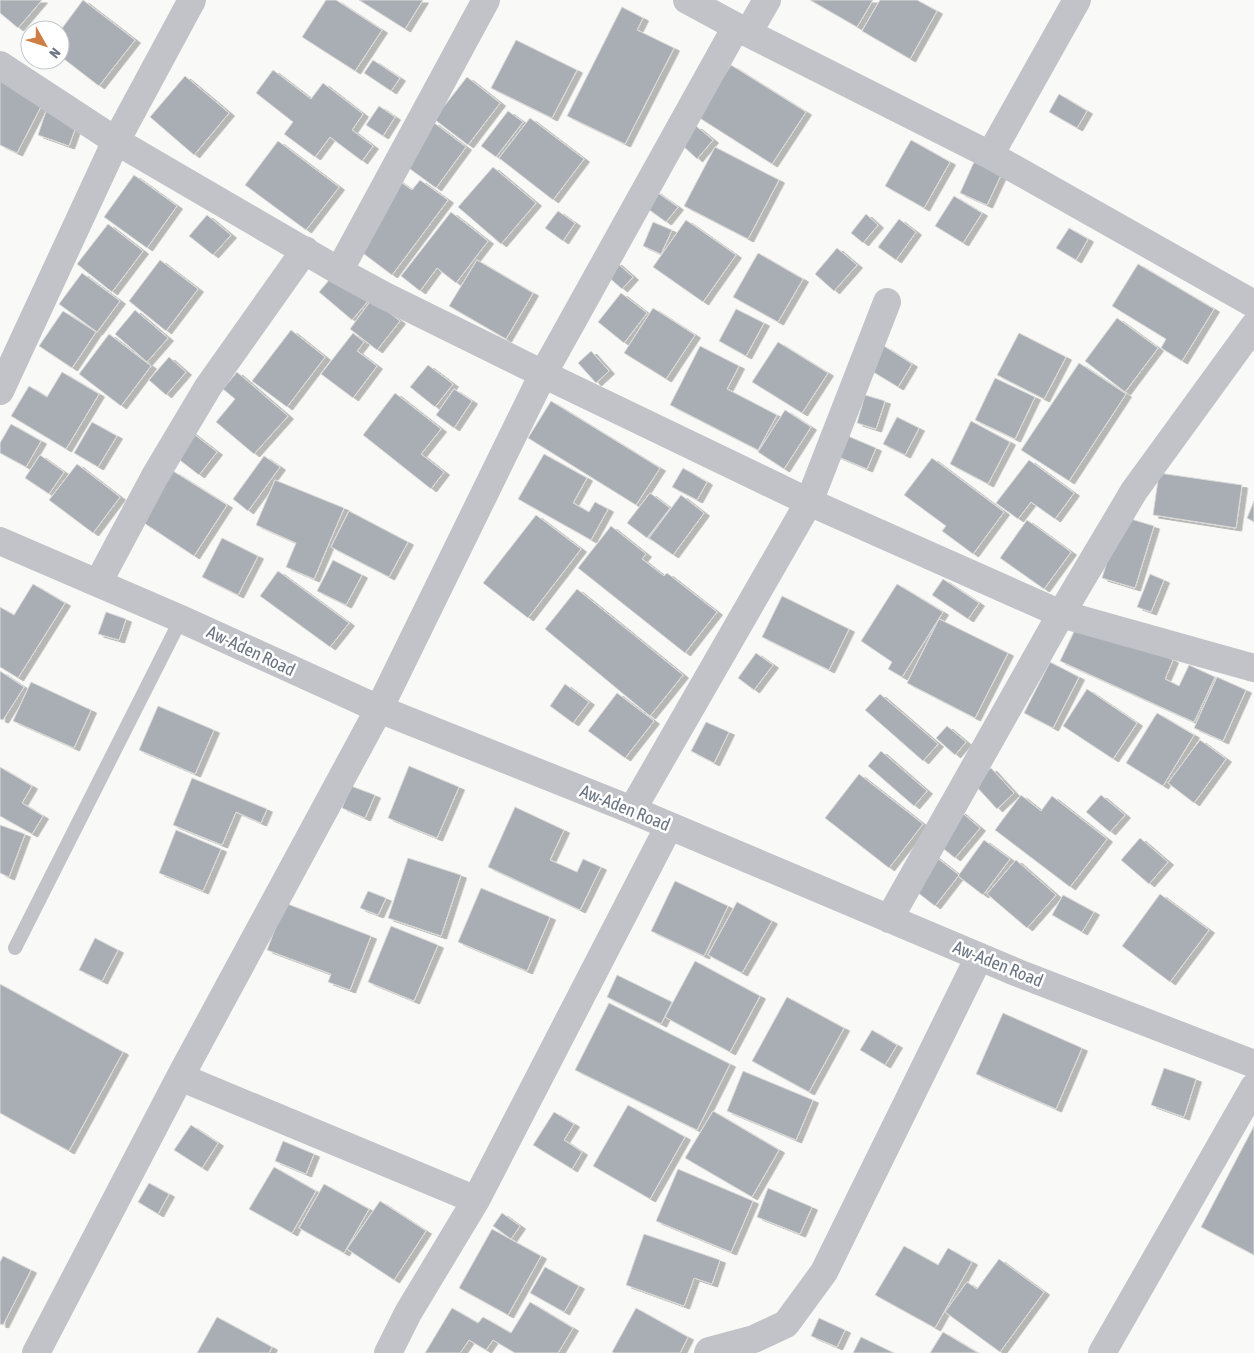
<svg xmlns="http://www.w3.org/2000/svg" width="1254" height="1353" font-family="'Asap Condensed',sans-serif">
  <defs>
    <filter id="shadow"><feDropShadow dx="5.5" dy="3" stdDeviation="0" flood-color="#0004"/></filter>
  </defs>
  <rect width="100%" height="100%" fill="#f9f9f7"/>
  <path fill="#a9aeb5" stroke="#dbdbd9" filter="url(#shadow)" d="M0,0H42L18,28L0,13Z
    M83,0L135,40L99,86L60,56V31Z
    M326,0H336L382,30L355,71L302,37Z
    M359,0H423L405,29Z
    M810,0H873L857,27Z
    M880,0H917L937,11L910,59L862,31Z
    M622,7L643,18L637,30L674,48L625,144L567,116Z
    M516,40L577,70L552,118L491,88Z
    M373,60L400,78L391,91L364,73Z
    M731,65L806,112L772,164L698,117Z
    M0,69L48,93L17,153L0,145Z
    M273,70L311,99L323,83L363,114L352,130L373,146L362,161L330,137L315,157L284,134L293,122L256,93Z
    M185,76L229,113L194,155L150,117Z
    M467,77L500,103L468,145L434,119Z
    M1059,94L1087,111L1077,128L1049,112Z
    M50,99L82,110L69,146L38,135Z
    M379,106L395,117L383,136L366,125Z
    M508,111L523,122L496,157L481,146Z
    M530,118L584,159L553,200L499,158Z
    M433,122L466,147L436,188L402,163Z
    M696,126L713,140L697,159L681,144Z
    M911,140L950,162L924,208L885,186Z
    M278,141L339,187L306,230L245,185Z
    M715,147L779,180L748,239L684,206Z
    M974,162L1001,175L987,205L960,193Z
    M493,167L536,203L501,244L458,207Z
    M134,175L177,206L147,248L104,217Z
    M392,176L412,190L420,180L448,200L392,275L344,239Z
    M655,191L678,207L666,222L644,206Z
    M954,196L982,213L963,243L935,226Z
    M558,211L575,223L563,241L545,228Z
    M451,212L488,241L456,283L437,268L420,291L401,276Z
    M866,214L878,225L863,243L851,233Z
    M207,215L231,235L213,255L189,236Z
    M899,219L916,232L896,260L878,247Z
    M686,220L736,255L703,302L653,267Z
    M653,222L672,230L661,254L643,246Z
    M108,224L143,251L112,292L77,264Z
    M1069,228L1088,239L1076,260L1056,248Z
    M837,248L857,265L834,291L815,274Z
    M758,253L803,279L778,322L733,297Z
    M160,260L198,289L166,331L129,301Z
    M477,260L533,293L506,339L449,306Z
    M616,262L633,277L622,289L605,274Z
    M1138,264L1214,309L1182,361L1161,348L1166,339L1112,306Z
    M82,273L120,301L97,332L59,304Z
    M335,273L368,301L352,320L319,292Z
    M621,293L647,313L624,343L598,322Z
    M372,299L400,321L377,350L350,329Z
    M653,308L695,335L666,379L624,353Z
    M736,309L764,323L746,356L719,341Z
    M135,310L168,338L147,362L115,334Z
    M63,311L96,332L72,368L39,346Z
    M1117,318L1158,348L1125,392L1085,361Z
    M291,330L325,357L287,407L252,381Z
    M353,333L364,342L357,351L377,366L353,398L321,374Z
    M1019,333L1066,357L1044,399L997,375Z
    M109,334L151,366L121,406L79,374Z
    M778,342L828,373L802,413L752,382Z
    M700,346L739,366L727,389L777,415L758,450L670,405Z
    M884,346L912,364L898,387L870,370Z
    M591,351L609,371L596,383L578,363Z
    M169,357L186,372L166,395L149,380Z
    M1079,363L1126,394L1069,481L1021,450Z
    M428,365L453,384L435,407L410,387Z
    M62,372L99,394L66,449L11,416L29,386L47,397Z
    M237,372L288,416L254,454L216,422L235,399L223,389Z
    M995,378L1035,397L1015,439L975,420Z
    M454,389L472,401L454,428L436,415Z
    M395,393L441,429L421,454L444,472L431,489L363,435Z
    M865,395L885,401L876,429L857,423Z
    M551,401L660,468L636,505L528,438Z
    M785,410L811,427L784,469L758,452Z
    M897,417L919,428L905,455L883,444Z
    M971,421L1010,442L988,484L950,464Z
    M92,422L117,436L98,467L74,453Z
    M11,424L41,441L26,467L0,453V443Z
    M190,431L217,452L199,475L172,454Z
    M836,431L876,448L867,469L827,452Z
    M544,454L587,478L573,503L589,512L595,502L608,509L591,540L518,499Z
    M40,455L64,472L49,494L25,478Z
    M264,456L280,467L248,511L233,499Z
    M932,458L1004,512L973,554L942,531L946,526L904,495Z
    M1029,460L1074,493L1055,519L1031,502L1018,519L996,503Z
    M77,464L120,497L93,533L49,500Z
    M683,468L707,482L697,500L672,487Z
    M173,471L227,505L194,556L141,521Z
    M1159,473L1242,485L1236,528L1153,515Z
    M275,480L344,508L314,579L286,567L296,543L256,525Z
    M650,493L670,508L647,538L627,523Z
    M681,495L704,513L673,555L649,538Z
    M1254,501V522L1247,518Z
    M349,511L408,542L389,577L331,547Z
    M536,515L581,549L528,618L483,583Z
    M1121,516L1154,526L1135,588L1102,578Z
    M1027,520L1071,552L1044,589L1000,558Z
    M611,526L646,554L642,559L664,576L667,573L717,612L685,653L578,568Z
    M222,538L258,556L238,595L202,577Z
    M333,560L362,575L346,605L317,591Z
    M278,571L349,623L330,647L260,596Z
    M1150,574L1164,580L1151,612L1137,607Z
    M943,579L979,603L968,619L932,595Z
    M33,584L65,603L18,678L0,667V607L14,615Z
    M897,584L943,612L902,677L888,669L892,662L861,641Z
    M577,589L683,675L650,716L545,629Z
    M782,596L849,629L829,670L762,637Z
    M106,612L126,619L119,640L98,634Z
    M1081,617L1173,660L1165,679L1179,686L1189,665L1215,677L1194,722L1060,661Z
    M939,619L1008,653L975,718L907,683Z
    M756,653L773,665L754,690L738,678Z
    M1050,662L1079,677L1053,728L1024,713Z
    M0,671L24,687L3,720L0,719Z
    M1217,677L1246,690L1223,741L1194,728Z
    M31,682L91,710L74,748L13,721Z
    M565,684L589,702L573,723L550,706Z
    M1087,689L1137,723L1113,759L1063,726Z
    M617,693L654,721L625,758L588,731Z
    M880,694L938,744L923,761L865,710Z
    M158,706L214,730L195,774L139,750Z
    M1157,713L1194,735L1163,786L1126,763Z
    M706,722L729,732L714,763L691,751Z
    M947,726L966,742L955,755L936,738Z
    M1200,740L1226,759L1194,803L1168,783Z
    M881,751L927,791L914,806L868,766Z
    M409,766L459,787L437,838L388,818Z
    M0,767L32,786L22,803L43,816L32,834L0,816Z
    M991,768L1014,793L997,809L974,784Z
    M859,774L923,824L889,868L825,818Z
    M192,778L267,809L261,823L236,812L222,845L173,825Z
    M351,786L375,795L365,818L342,808Z
    M1021,795L1041,811L1052,796L1107,839L1070,887L995,830Z
    M1101,795L1125,815L1110,832L1086,812Z
    M515,807L564,830L550,860L577,872L583,859L601,867L580,910L488,867Z
    M960,811L980,828L955,858L935,842Z
    M0,825L25,834L9,877L0,873Z
    M176,830L221,849L203,891L159,873Z
    M1140,838L1168,862L1149,884L1121,860Z
    M984,840L1010,859L983,895L958,876Z
    M928,851L959,875L935,906L904,882Z
    M408,858L461,875L441,936L388,918Z
    M1016,860L1056,895L1027,928L987,894Z
    M675,881L728,906L704,956L651,931Z
    M481,888L550,917L527,971L458,942Z
    M368,891L386,898L378,915L360,908Z
    M1160,894L1209,930L1170,982L1122,946Z
    M1063,895L1094,912L1082,932L1052,915Z
    M737,902L772,921L742,973L708,955Z
    M285,903L371,936L350,990L328,982L331,974L267,950Z
    M391,926L438,945L414,1001L368,982Z
    M95,938L118,950L102,981L79,970Z
    M695,961L760,996L730,1052L665,1017Z
    M617,975L672,1002L661,1024L607,997Z
    M0,984L123,1052L69,1151L0,1113Z
    M787,997L844,1028L809,1092L752,1061Z
    M609,1003L730,1064L697,1130L575,1070Z
    M1003,1013L1082,1048L1056,1109L976,1074Z
    M872,1030L897,1045L885,1065L860,1050Z
    M1164,1068L1196,1079L1184,1117L1151,1105Z
    M743,1071L813,1100L796,1140L727,1111Z
    M628,1105L685,1137L650,1199L593,1166Z
    M713,1111L779,1150L752,1197L685,1158Z
    M554,1112L574,1124L564,1140L582,1152L572,1169L533,1145Z
    M191,1125L218,1143L202,1168L174,1150Z
    M1254,1126V1255L1201,1227Z
    M283,1141L314,1154L306,1174L275,1161Z
    M274,1167L316,1191L292,1233L249,1209Z
    M678,1169L753,1201L731,1252L656,1221Z
    M149,1183L169,1194L158,1214L138,1202Z
    M324,1184L369,1209L344,1253L299,1228Z
    M768,1188L812,1207L800,1234L757,1217Z
    M380,1201L426,1231L394,1280L347,1249Z
    M502,1213L520,1226L511,1239L493,1226Z
    M492,1229L541,1256L508,1315L459,1288Z
    M644,1234L720,1260L712,1284L694,1278L684,1306L626,1285Z
    M904,1246L938,1265L948,1248L972,1262L935,1328L875,1295Z
    M3,1256L31,1270L3,1325L0,1324V1262Z
    M999,1259L1044,1292L1000,1352L945,1312L967,1282L977,1289Z
    M545,1267L579,1286L564,1312L530,1293Z
    M530,1302L573,1328L558,1353H515L493,1340L486,1350L469,1340L460,1353H425L452,1308L478,1323L483,1317L511,1333Z
    M636,1308L688,1337L680,1353H614L612,1352Z
    M217,1317L272,1347L269,1353H197Z
    M819,1318L845,1330L837,1347L811,1336Z
    M943,1332L978,1353H930Z
    M861,1337L894,1353H853Z"/>
  <g fill="none" stroke-linecap="round" stroke-linejoin="round">
    <path stroke="#c1c3c8" stroke-width="14" d="M15,948L181,619"/>
    <path stroke="#c1c3c8" stroke-width="28" d="M687,0L748,33L990,155L1254,304
      M748,33L767,0
      M0,65L116,141L339,271L385,296L543,374L809,502L1061,614L1254,668
      M990,155L1077,0
      M339,271L486,0
      M0,391L116,141L192,0
      M0,541L181,619L379,709L632,810L1018,973L1254,1064
      M98,583L155,476L208,387L305,250
      M632,810L809,502L887,302
      M889,919L1061,614L1134,491L1254,326
      M180,1077L476,1200
      M36,1353L180,1077L379,709L543,374L736,27
      M388,1353L408,1313L476,1200L669,826
      M708,1353L709,1351L754,1339L786,1324L824,1272L979,957
      M1102,1353L1254,1087"/>
  </g>
  <g text-anchor="middle" stroke-width="5" stroke-linejoin="round" paint-order="stroke">
    <g font-size="18" fill="#6c7584" stroke="#fff">
      <text transform="translate(251 651) rotate(25)" y="6">Aw-Aden Road</text>
      <text transform="translate(625 808) rotate(22)" y="6">Aw-Aden Road</text>
      <text transform="translate(998 964) rotate(22)" y="6">Aw-Aden Road</text>
    </g>
  </g>
  <g transform="translate(45 45) rotate(129)"><circle r="24" fill="#ffffff" stroke="#c4c8ce"/>
  <path d="M0-4L9 19L0 12L-9 19Z" fill="#ce7e42"/>
  <text y="-8" font-size="14" font-weight="bold" text-anchor="middle" fill="#6c7584">N</text>
  </g>
</svg>
